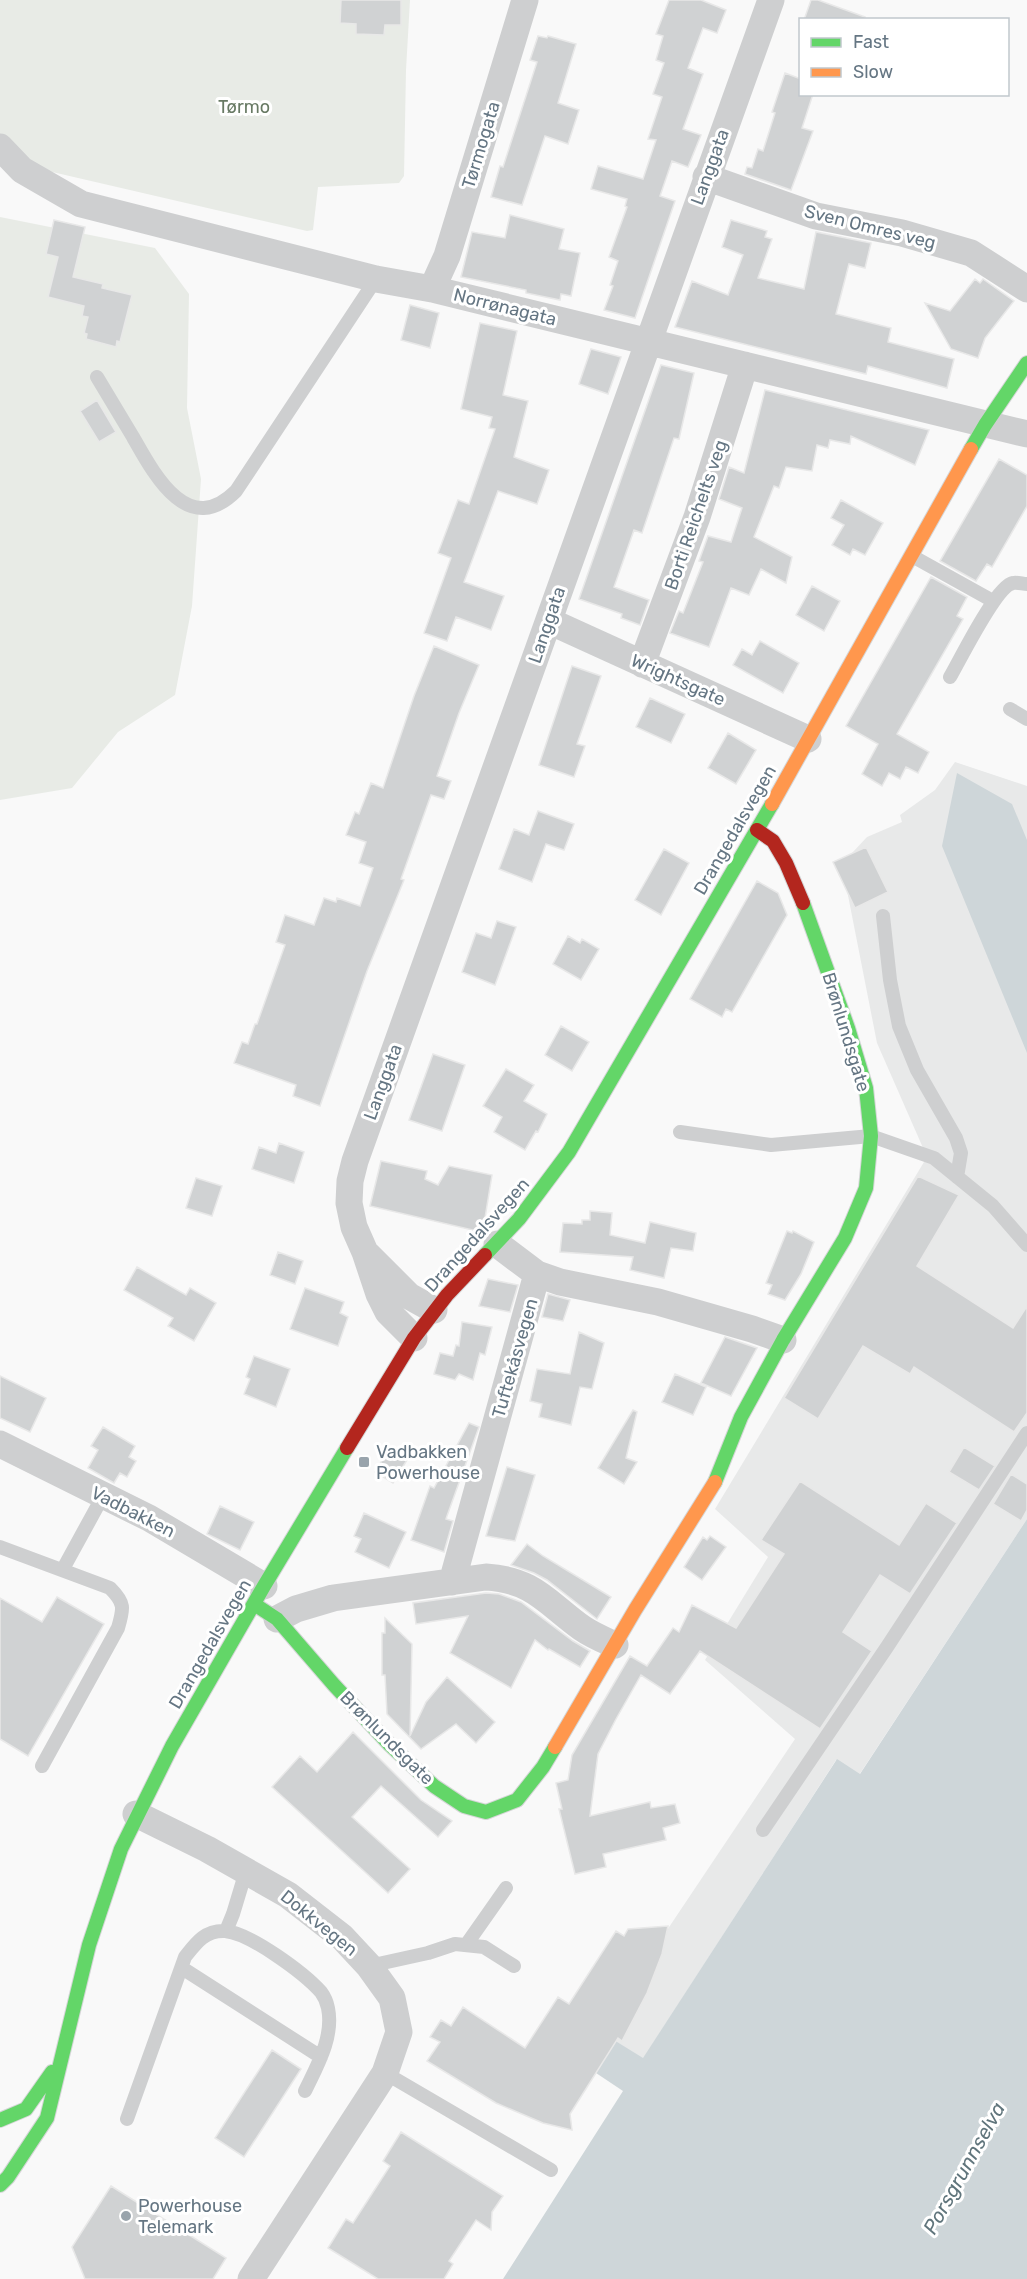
<svg xmlns="http://www.w3.org/2000/svg" width="1027" height="2279" font-family="Rubik,sans-serif">
  <rect width="100%" height="100%" fill="#f9f9f9"/>
  <path fill="#e8e9e9" d="M955,762L1027,786V1519L859,1775L836,1760L643,2059L607,2036L643,1966L795,1739L705,1660L768,1557L715,1509L927,1157L877,1043L843,870L852,853L867,837L902,822L900,815L935,790Z"/>
  <path fill="#e8ebe6" d="M0,0H410L406,70L404,176L399,183L318,187L313,230L307,231L35,168L0,148Z
    M0,217L155,248L189,294L187,408L201,479L192,606L175,695L118,732L72,788L0,800Z"/>
  <path fill="#ced6d9" d="M957,773L1012,804L1027,840V1053L942,846Z
    M1027,1519V2279H503L623,2091L560,2049L580,2019L643,2058L837,1759L860,1774Z"/>
  <path fill="#d0d2d3" stroke="#e8e8e8" stroke-width="1.5" d="M341,0H401V25H385L384,35L356,34V24L340,23Z
    M669,0H701L726,10L717,33L703,28L688,68L703,74L683,129L701,135L688,167L672,161L660,196L675,201L635,318L604,310L613,286L610,285L618,261L609,257L627,207L625,206L627,199L591,189L598,166L643,179L656,140L648,139L662,97L653,94L664,63L656,60L663,36L656,34Z
    M811,0H818L865,17L864,20H804Z
    M538,36L547,38L548,36L576,44L558,103L579,110L568,144L545,136L522,205L491,197L500,166L503,167L537,62L530,60Z
    M785,73L801,79V94H813L802,128L813,131L791,190L745,174L747,167L752,168L758,149L763,151L775,113L772,112Z
    M510,215L564,229L559,249L580,253L571,296L561,294L560,300L526,293V290L461,277L472,232L505,238Z
    M54,220L85,227L73,277L103,284L102,288L132,295L120,342L117,341L116,347L86,339L87,334L84,333L88,317L82,316L84,306L48,297L58,257L46,254Z
    M731,220L767,231L765,237L772,239L758,278L804,289L816,232L871,243L865,268L849,264L836,314L891,328L888,342L954,359L947,388L868,366L866,374L675,327L692,281L728,295L743,255L722,247Z
    M975,279L980,283L983,279L1014,301L985,338L978,358L951,349L925,303L950,311Z
    M410,305L439,313L430,348L401,340Z
    M480,323L517,331L503,395L528,401L514,457L549,470L537,504L498,491L464,582L504,596L491,630L456,617L447,641L424,633L451,558L438,553L458,500L469,504L495,429L489,428L492,417L461,409Z
    M591,349L621,357L608,394L579,384Z
    M661,365L694,373L679,439L674,438L642,533L634,530L614,587L649,600L640,625L621,618L622,614L579,599Z
    M765,390L929,430L915,465L851,436L850,444L830,440L828,448L817,445L812,471L786,467L779,488L774,486L754,537L792,557L786,583L761,569L749,595L731,588L709,647L670,633L679,611L683,613L703,562L699,561L708,536L731,542L742,508L719,499L729,467L744,473Z
    M97,400L116,432L99,442L80,411Z
    M999,459L1027,475V506L992,567L987,564L976,581L940,561Z
    M841,500L883,523L865,555L853,549L850,555L832,545L844,525L831,518Z
    M931,577L967,597L957,616L963,619L897,734L929,752L918,773L906,767L900,779L889,773L882,786L862,774L878,744L846,726Z
    M812,586L840,601L824,631L796,615Z
    M760,641L799,663L783,693L733,665L742,649L752,655Z
    M434,646L479,665L459,713L437,776L451,781L444,799L431,795L401,879L404,880L367,971L320,1106L293,1096L296,1085L234,1063L242,1042L248,1044L255,1024H257L285,945L276,942L285,915L314,925L324,898L336,902L337,898L360,906L373,868L359,863L366,842L346,835L355,812L359,814L371,783L383,788L414,696Z
    M572,666L601,676L577,744L585,746L574,777L539,765Z
    M650,698L685,714L671,743L636,727Z
    M728,733L756,750L736,784L708,768Z
    M538,811L574,824L564,850L546,844L532,882L499,869L514,829L529,835Z
    M866,847L888,892L855,908L833,862Z
    M664,849L689,863L661,915L635,900Z
    M757,881L778,893L787,915L732,1012L726,1009L722,1017L690,999Z
    M497,921L516,927L495,985L462,972L476,933L491,938Z
    M568,936L580,943L582,939L599,949L581,980L553,964Z
    M561,1026L589,1042L572,1071L545,1055Z
    M433,1054L465,1065L442,1131L409,1120Z
    M506,1069L534,1085L524,1101L547,1114L538,1132L536,1131L525,1150L494,1132L502,1117L483,1106Z
    M279,1143L304,1152L294,1183L252,1169L259,1147L276,1153Z
    M381,1161L427,1171L425,1179L438,1185L449,1166L492,1175L483,1230L481,1232L370,1206Z
    M918,1176L959,1195L917,1266L1013,1328L1027,1306V1413L1014,1432L914,1367L910,1374L863,1346L818,1419L784,1398Z
    M196,1178L222,1186L212,1216L186,1208Z
    M590,1211L612,1213L610,1235L645,1243L650,1222L696,1233L693,1251L671,1248L664,1278L630,1270L633,1257L560,1252L563,1223L582,1224V1220H590Z
    M787,1231L792,1233L793,1231L814,1242L801,1274L785,1300L768,1294L772,1285L766,1283Z
    M278,1252L303,1261L295,1284L270,1275Z
    M137,1267L186,1295L190,1288L216,1303L194,1341L168,1326L173,1318L124,1290Z
    M488,1279L518,1285L510,1312L479,1306Z
    M305,1288L344,1302L340,1313L348,1317L338,1346L290,1329Z
    M548,1294L570,1300L563,1321L542,1317Z
    M462,1322L492,1327L485,1355L480,1353L473,1380L459,1374L455,1380L434,1374L440,1353L453,1356L456,1345L459,1346Z
    M579,1332L604,1343L592,1389L580,1387L571,1425L539,1417L542,1404L530,1401L537,1369L570,1374Z
    M725,1337L757,1348L731,1396L701,1383Z
    M254,1356L290,1369L276,1407L244,1394L250,1379L246,1377Z
    M675,1374L706,1387L693,1415L662,1402Z
    M0,1376L46,1398L30,1432L0,1418Z
    M633,1410L637,1412L626,1458L637,1462L624,1484L598,1468Z
    M469,1423L479,1427L447,1516L446,1519L453,1521L444,1552L411,1540L430,1486L434,1488Z
    M103,1427L135,1446L129,1457L136,1461L127,1477L120,1473L114,1483L88,1468L98,1450L91,1446Z
    M964,1447L995,1466L979,1490L949,1472Z
    M389,1449L407,1460L393,1483L375,1472Z
    M507,1467L535,1475L515,1541L486,1536Z
    M1011,1474L1027,1484V1510L1021,1521L993,1504Z
    M800,1481L899,1545L926,1503L957,1523L910,1594L880,1575L843,1632L872,1651L820,1729L700,1651L670,1694L641,1675L616,1719L598,1754L590,1816L650,1802L651,1808L675,1804L680,1823L663,1828L666,1840L603,1854L606,1867L575,1874L559,1809H562L556,1783L568,1780L572,1755L630,1656L647,1666L673,1628L679,1632L692,1605L736,1628L784,1554L761,1540Z
    M220,1506L254,1522L240,1550L207,1534Z
    M364,1513L406,1532L389,1568L355,1552L361,1539L354,1536Z
    M710,1536L726,1547L702,1580L684,1567L703,1537L707,1540Z
    M527,1544L543,1556L611,1597L597,1619L547,1580L534,1573L511,1565Z
    M486,1593L499,1594L521,1602L573,1641L590,1651L580,1667L549,1649L548,1650L535,1640L511,1688L450,1653L468,1616L416,1624L413,1603Z
    M57,1597L104,1624L28,1756L0,1739V1598L42,1622Z
    M385,1618L412,1644L410,1736L426,1702L447,1677L495,1722L476,1743L456,1724L421,1749L387,1714L385,1675H382V1633H385Z
    M353,1732L421,1800L452,1821L438,1837L381,1786L352,1817L410,1869L388,1893L272,1787L300,1756L317,1772Z
    M668,1926L662,1954L647,1993L622,2041L618,2038L570,2114L572,2130L543,2123L496,2103L427,2061L440,2042L430,2037L441,2020L451,2026L463,2007L525,2048L558,1997L569,2004L616,1931L624,1936L628,1929Z
    M272,2050L301,2069L244,2157L215,2138Z
    M401,2132L503,2196L492,2212L491,2230L476,2220L449,2261L453,2264L444,2279H378L328,2248L346,2219L353,2223L390,2166L383,2161Z
    M111,2186L226,2258L213,2279H85L72,2247Z"/>
  <g fill="none" stroke-linecap="round" stroke-linejoin="round">
    <defs>
      <path id="fast" d="M971,449L985,425L1027,363
        M485,1255L519,1219L569,1152L772,804
        M715,1482L741,1417L783,1340L845,1238L866,1188L871,1136L866,1088L848,1028L803,903
        M254,1604L277,1619L334,1685L390,1745L434,1786L464,1806L486,1812L517,1800L543,1767L555,1747
        M0,2120L26,2109L52,2072
        M0,2185L8,2177L47,2118L89,1945L121,1849L172,1746L264,1586L347,1448"/>
      <path id="slow" d="M772,804L971,449
        M555,1747L635,1610L715,1482"/>
      <path id="jam" d="M757,830L773,841L786,863L803,903
        M347,1448L414,1338L447,1295L485,1255"/>
    </defs>
    <use href="#fast" stroke="#d5d6d7" stroke-width="16"/>
    <use href="#slow" stroke="#d5d6d7" stroke-width="16"/>
    <use href="#jam" stroke="#d5d6d7" stroke-width="16"/>
    <path stroke="#cecfd0" stroke-width="14" d="M97,377C109,397 121,417 133,437C154,474 188,539 236,491L376,279
      M912,556L993,601
      M950,677C960,660 996,586 1013,583C1017,582 1023,584 1027,584
      M1010,709L1027,719
      M883,916L890,980L899,1026L917,1070L956,1138L961,1153L957,1177
      M680,1132L771,1145L871,1136L934,1158L993,1206L1027,1245
      M0,1547L110,1588C125,1603 124,1608 118,1628L42,1766
      M63,1569L103,1496
      M763,1830L887,1647L1027,1433
      M226,1931L233,1914L246,1871
      M466,1945L506,1888
      M369,1966L428,1953L455,1944L484,1947L514,1966
      M182,1968L321,2057
      M385,2073L551,2170
      M127,2119L185,1957C196,1943 205,1930 225,1931C250,1933 304,1973 321,1992C324,1996 327,2003 328,2008C334,2037 317,2066 305,2091"/>
    <path stroke="#cecfd0" stroke-width="27" d="M0,147L22,170L81,204L376,279L432,289L1027,434
      M706,177L816,216L902,233L971,253L1027,289
      M432,289L447,256L525,0
      M549,621L808,739
      M642,664L697,517L745,365
      M497,1244L537,1274L560,1282L658,1302L752,1329L783,1340
      M368,1255L409,1296L434,1310
      M414,1338L388,1312L379,1294L365,1252L354,1227L349,1203L350,1181L355,1161L771,0
      M0,1444L149,1518L264,1586
      M452,1582L537,1274
      M277,1619L296,1609L333,1598L486,1577C534,1580 546,1602 582,1628C592,1635 604,1640 615,1645
      M136,1814L207,1849L288,1895L342,1937L369,1966L392,1998L399,2032L385,2073L251,2279"/>
    <use href="#fast" stroke="#63d668" stroke-width="14"/>
    <use href="#slow" stroke="#ff974d" stroke-width="14"/>
    <use href="#jam" stroke="#b3261e" stroke-width="14"/>
  </g>
  <g fill="#99a4ac" stroke="#fff" stroke-width="2">
    <rect x="358" y="1456" width="12" height="12" rx="3"/>
    <circle cx="126" cy="2216" r="6"/>
  </g>
  <g text-anchor="middle" stroke-width="6" stroke-linejoin="round" paint-order="stroke">
    <g font-size="18" fill="#687a64" stroke="#fff">
      <text x="244" y="113">Tørmo</text>
    </g>
    <g font-size="18" fill="#657683" stroke="#fff">
      <text transform="translate(481 145) rotate(-73)" y="6">Tørmogata</text>
      <text transform="translate(710 167) rotate(-70)" y="6">Langgata</text>
      <text transform="translate(870 227) rotate(14)" y="6">Sven Omres veg</text>
      <text transform="translate(505 307) rotate(14)" y="6">Norrønagata</text>
      <text transform="translate(696 515) rotate(-71)" y="6">Borti Reichelts veg</text>
      <text transform="translate(547 625) rotate(-71)" y="6">Langgata</text>
      <text transform="translate(678 680) rotate(24)" y="6">Wrightsgate</text>
      <text transform="translate(735 830) rotate(-60)" y="6">Drangedalsvegen</text>
      <text transform="translate(846 1032) rotate(73)" y="6">Brønlundsgate</text>
      <text transform="translate(383 1082) rotate(-70)" y="6">Langgata</text>
      <text transform="translate(477 1235) rotate(-48)" y="6">Drangedalsvegen</text>
      <text transform="translate(515 1358) rotate(-74)" y="6">Tuftekåsvegen</text>
      <text transform="translate(133 1512) rotate(27)" y="6">Vadbakken</text>
      <text transform="translate(210 1644) rotate(-60)" y="6">Drangedalsvegen</text>
      <text transform="translate(387 1738) rotate(45)" y="6">Brønlundsgate</text>
      <text transform="translate(319 1923) rotate(39)" y="6">Dokkvegen</text>
    </g>
    <g font-size="18" fill="#657683" stroke="#fff" text-anchor="start">
      <text x="376" y="1458">Vadbakken<tspan x="376" dy="21">Powerhouse</tspan></text>
      <text x="138" y="2212">Powerhouse<tspan x="138" dy="21">Telemark</tspan></text>
    </g>
    <g font-size="20" font-style="italic" fill="#60757c" stroke="#fff">
      <text transform="translate(964 2168) rotate(-61)" y="7">Porsgrunnselva</text>
    </g>
  </g>
  <rect x="799" y="18" width="210" height="78" fill="#ffffff" stroke="#c1c8cd" stroke-width="1.5"/>
  <rect x="811" y="38" width="30" height="9" fill="#63d668" stroke="#c1c8cd" stroke-width="1.5"/>
  <text x="853" y="48" font-size="18" fill="#657683">Fast</text>
  <rect x="811" y="68" width="30" height="9" fill="#ff974d" stroke="#c1c8cd" stroke-width="1.5"/>
  <text x="853" y="78" font-size="18" fill="#657683">Slow</text>
</svg>
